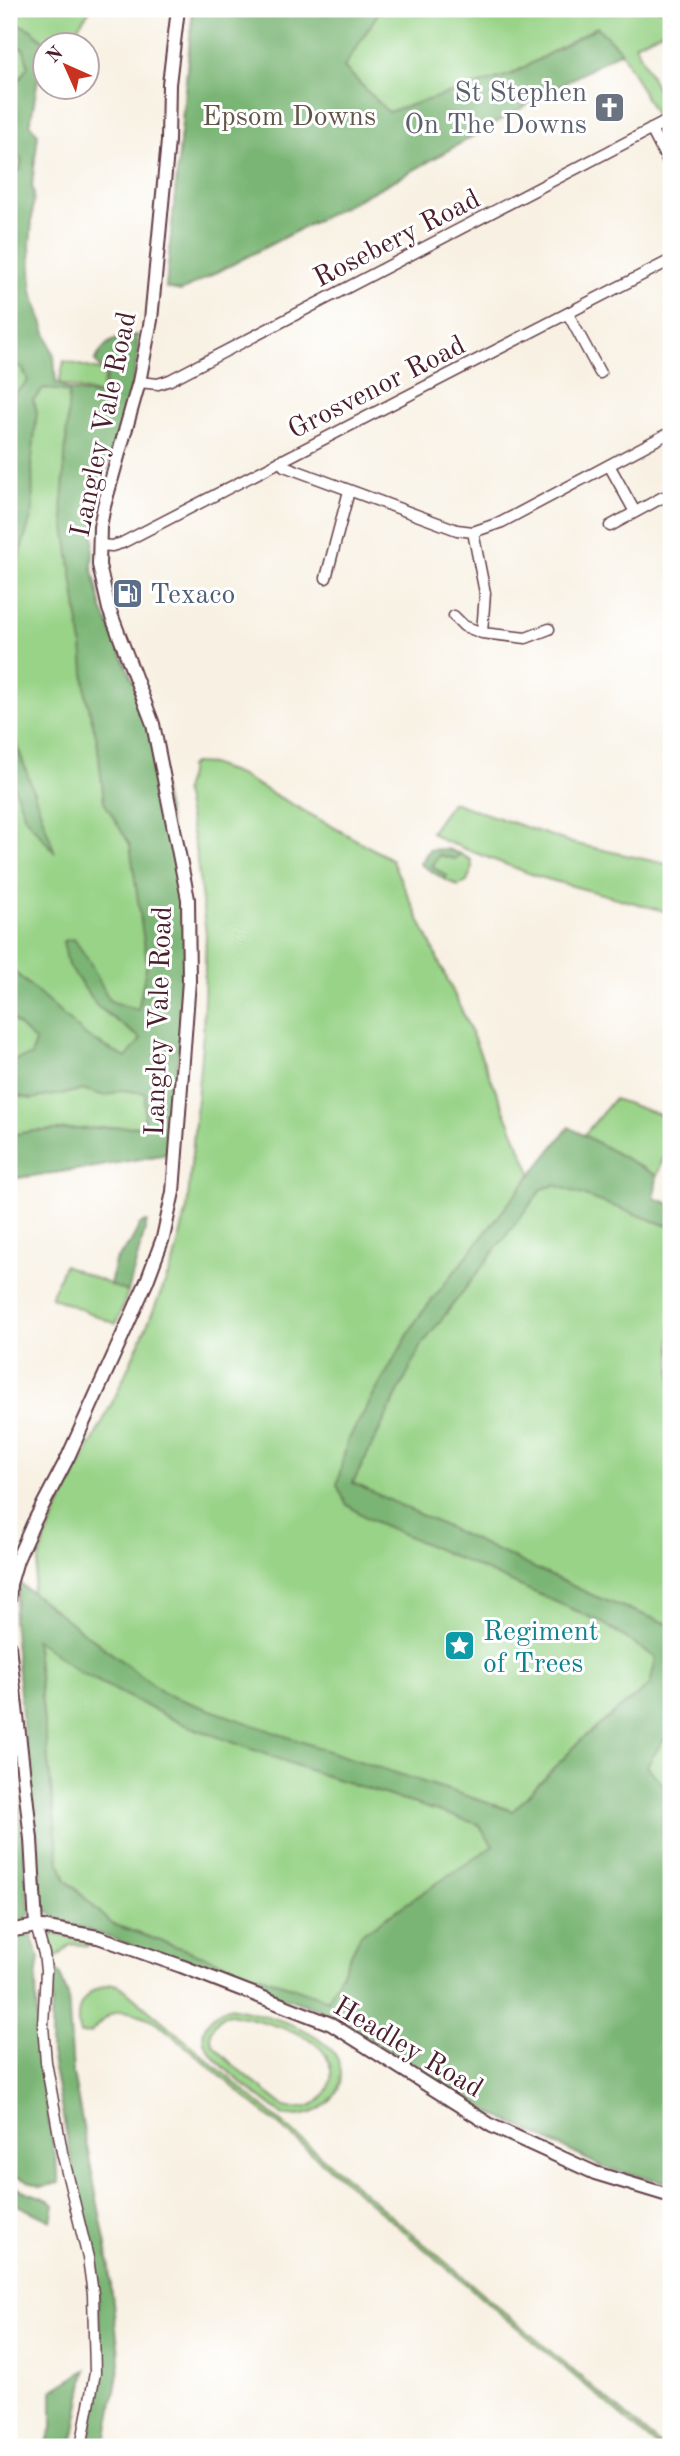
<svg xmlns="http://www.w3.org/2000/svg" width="680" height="2456" font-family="'Old Standard TT',serif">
  <rect width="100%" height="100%" fill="#fff"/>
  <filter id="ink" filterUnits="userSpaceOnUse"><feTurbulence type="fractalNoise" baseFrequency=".0143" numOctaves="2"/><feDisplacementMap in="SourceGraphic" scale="14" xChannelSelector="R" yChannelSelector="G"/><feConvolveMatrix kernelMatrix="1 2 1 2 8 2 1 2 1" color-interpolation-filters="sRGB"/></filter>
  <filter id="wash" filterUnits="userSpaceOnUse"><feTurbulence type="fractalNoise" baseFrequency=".00686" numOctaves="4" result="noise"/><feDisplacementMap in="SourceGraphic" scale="28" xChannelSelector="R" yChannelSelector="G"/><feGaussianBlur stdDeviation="1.57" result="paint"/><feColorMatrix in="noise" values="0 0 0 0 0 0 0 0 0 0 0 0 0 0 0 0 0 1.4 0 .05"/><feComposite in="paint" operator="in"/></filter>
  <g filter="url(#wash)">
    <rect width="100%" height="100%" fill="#f8f1e3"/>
    <path fill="#98d387" stroke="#717959" stroke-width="2" fill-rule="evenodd" d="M9,9H91L64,45H48L32,30L9,20Z
      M193,9H671V27L635,44L669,113L658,120L621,51L410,172L181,291L166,288Z
      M10,43L24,49L28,66L20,79L9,87Z
      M9,106L15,120L14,155L22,158L20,170L9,175Z
      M9,361L23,369L29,381L9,399Z
      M64,361L106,372L100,395L59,383Z
      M44,388L69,392L70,390L99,396L104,391L111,453L95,512L92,567L102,609L135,686L167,1154L95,1167L9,1179V423Z
      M194,763L211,764L241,776L391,859L462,1011L532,1175L671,1227V2183L605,2168L492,2113L328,2000L112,1924L66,1880L59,1861L35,1638L32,1591L42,1548L57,1512L116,1395L148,1323L173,1264L187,1209L203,1033L206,934L196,853L184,792C185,782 191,777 189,767Z
      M452,802L572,843L671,865V913L536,876L442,840L431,832Z
      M460,854L471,860L472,868L467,882L458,886L444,879L446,876L432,867L439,855L455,859Z
      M614,1099L669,1118L671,1111V1135L657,1176L584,1135Z
      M64,1265L128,1292L116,1324L51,1297Z
      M54,1934L91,1942L88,1946C62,1942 72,1946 56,1958L53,1957L46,1944L47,1937Z
      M114,1984L123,1988L161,2020L663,2447H658L158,2023C129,2008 112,2004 91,2033L80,2034C72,2007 87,1987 114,1984Z
      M229,2007C259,2013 306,2024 328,2046C362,2080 323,2124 283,2115C264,2101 214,2064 205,2044C198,2026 215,2012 229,2007ZM229,2014C248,2017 296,2030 311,2040C349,2066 330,2117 285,2107C269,2094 222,2059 213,2044C206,2030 217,2018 229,2014Z"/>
    <path fill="#7ab574" stroke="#626a50" stroke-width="2" fill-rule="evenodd" d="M193,9H381L344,67L388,112L512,74L597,27L621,51L410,172L181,291L166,288Z
      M9,20L32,30L48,45L46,46L45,71L38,79L30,125L38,134L32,186L34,193L30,246L32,291L54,357L56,383L70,390L100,396L104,391L107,373L100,368L95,361C106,339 114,339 137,335L138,357L130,392L95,512L92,567L102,609L135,686L157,762L173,842L185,930L184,994L173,1111L167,1154L95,1167L9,1179V1135L34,1131L144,1126L145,1093L122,1090L105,1096L85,1090L31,1099L9,1094V1061L31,1056L35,1041L9,1016V967L86,1036L126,1058L141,1039L97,1006L68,965L63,941L74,939L89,961L110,1001L138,1010L147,963L130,845L104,802L97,740L86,696L82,646L62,505L69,392L44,388L33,400L37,411L32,460L33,511L9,589V399L28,381L23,369L9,361V223L12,216L9,211V175L20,170L22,159L14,155L15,120L9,106V87L20,79L28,66L24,49L9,43Z
      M9,722L55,853L25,817L9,773Z
      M447,849L460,854L455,859L439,855L432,866L447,876L444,879L420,864L429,850Z
      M569,1127L657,1176L654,1198L671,1204V1227L555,1185L542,1189L422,1345L353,1483L594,1596L671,1625V1728L647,1766L671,1794V2183L605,2168L492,2113L323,2011L58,1920L40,1903L13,1620L19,1583L165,1694L328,1751L513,1811L583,1738L650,1685L656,1658L601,1622L367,1518L346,1504L337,1485L347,1442L417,1319ZM35,1639L79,1672L180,1723L314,1772L478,1824L493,1846L361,1934L328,2000L112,1924L66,1880L59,1861Z
      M147,1222L128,1292L110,1285L115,1261L131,1242L140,1224Z
      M9,1704L30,1914L18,1924L9,1925Z
      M31,1935L39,1957L36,1980L38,2060L60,2183L42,2187L9,2174V1938Z
      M52,1967L60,1975L68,1996L73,2074L107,2251L120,2363L105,2447H88L101,2370L97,2268L74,2174L51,2053Z
      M9,2185L49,2200L54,2205L51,2221L9,2201Z
      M86,2370L72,2447H45L52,2428V2391Z"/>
  </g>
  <g filter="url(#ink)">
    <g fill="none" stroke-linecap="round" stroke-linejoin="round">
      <defs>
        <path id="minor" d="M651,129L671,168
          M568,314L600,373
          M139,382L158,384L170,380L671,119
          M281,460L284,466L457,530L473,532L502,522L671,432
          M609,465L635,512
          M610,526L663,497
          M473,532L485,593L482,633L526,638L549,629
          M99,545L112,546L122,543L671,260
          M326,578L349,491
          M454,616L464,626L482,633
          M36,1926L44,1954L46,1971L43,2026L46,2062L62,2152L88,2258L93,2294L95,2373L81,2447"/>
        <path id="tertiary" d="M9,1601L10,1584L17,1560L33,1524L68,1457L147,1281L163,1238L173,1192L189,981L188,899L153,724L109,609L99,565L100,527L104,506L139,382L151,320L168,141L169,84L178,9
          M9,1646L31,1839L36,1926
          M9,1931L36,1926L98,1937L181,1966L331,2024L492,2126L595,2173L671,2196"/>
      </defs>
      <use href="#minor" stroke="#643e47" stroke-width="13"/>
      <use href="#tertiary" stroke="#643e47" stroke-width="16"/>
      <use href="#minor" stroke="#fff" stroke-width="10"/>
      <use href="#tertiary" stroke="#fff" stroke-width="12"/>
    </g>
  </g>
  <defs>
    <symbol id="church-square" viewBox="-11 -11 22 22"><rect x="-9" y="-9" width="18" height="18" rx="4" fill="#6b7280" stroke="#fff"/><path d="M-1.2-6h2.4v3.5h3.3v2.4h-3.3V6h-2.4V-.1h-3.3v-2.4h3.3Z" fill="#fff"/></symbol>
    <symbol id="fuel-square" viewBox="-11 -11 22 22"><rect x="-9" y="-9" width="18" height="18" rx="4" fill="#5c6f8a" stroke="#fff"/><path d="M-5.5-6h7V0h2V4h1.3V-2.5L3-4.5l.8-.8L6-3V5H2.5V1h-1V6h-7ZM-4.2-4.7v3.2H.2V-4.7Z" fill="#fff"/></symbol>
    <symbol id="sight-square" viewBox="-11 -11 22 22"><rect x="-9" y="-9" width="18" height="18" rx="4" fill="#0f9aa8" stroke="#fff"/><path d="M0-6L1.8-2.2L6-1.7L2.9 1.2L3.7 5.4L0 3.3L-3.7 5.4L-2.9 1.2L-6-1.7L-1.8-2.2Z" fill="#fff"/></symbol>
  </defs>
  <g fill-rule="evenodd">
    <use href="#church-square" x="592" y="90" width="35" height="35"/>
    <use href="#fuel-square" x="110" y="576" width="35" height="35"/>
    <use href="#sight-square" x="442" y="1628" width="35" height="35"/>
  </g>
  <g text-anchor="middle" stroke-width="6" stroke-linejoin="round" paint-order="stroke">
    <g font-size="28" fill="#5b616d" stroke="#fff" text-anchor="end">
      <text x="587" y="101">St Stephen<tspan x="587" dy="32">On The Downs</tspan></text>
    </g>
    <g font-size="28" fill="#615547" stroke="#fff">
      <text x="289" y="125">Epsom Downs</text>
    </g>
    <g font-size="28" fill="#4a1f2b" stroke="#fff">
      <text transform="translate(396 237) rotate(-27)" y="10">Rosebery Road</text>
      <text transform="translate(376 386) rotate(-27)" y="10">Grosvenor Road</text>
      <text transform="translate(102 424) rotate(-78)" y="10">Langley Vale Road</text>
      <text transform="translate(157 1021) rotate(-88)" y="10">Langley Vale Road</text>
      <text transform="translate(409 2046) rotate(31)" y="10">Headley Road</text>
    </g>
    <g font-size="28" fill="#4e5e75" stroke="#fff" text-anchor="start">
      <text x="150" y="603">Texaco</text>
    </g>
    <g font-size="28" fill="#0d838f" stroke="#fff" text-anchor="start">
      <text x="483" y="1640">Regiment<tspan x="483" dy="32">of Trees</tspan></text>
    </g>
  </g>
  <rect width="680" height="2456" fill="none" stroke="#fff" stroke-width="35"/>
  <g transform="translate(66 66) rotate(315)"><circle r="33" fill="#ffffff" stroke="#b7a5aa" stroke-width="2"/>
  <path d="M0-5L12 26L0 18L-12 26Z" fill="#c8321e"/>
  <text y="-10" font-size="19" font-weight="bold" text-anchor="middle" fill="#4a1f2b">N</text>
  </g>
</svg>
